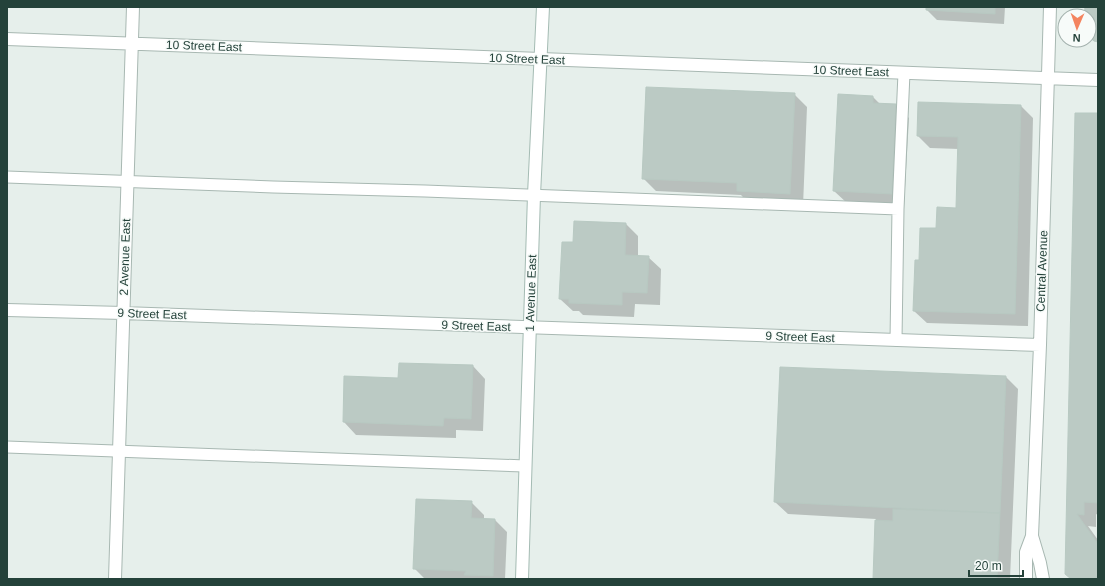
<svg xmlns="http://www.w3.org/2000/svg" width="1105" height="586" font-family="Helvetica,sans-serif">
  <rect width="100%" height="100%" fill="#e6efeb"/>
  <path fill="#0003" d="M927,7H1005L1004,24L937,20L927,10Z
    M794,94L807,107L803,206L750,204L741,195L656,191L643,178Z
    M873,97L880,104L896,105L909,118L904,206L847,203L834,191Z
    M1021,106L1033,118L1028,326L927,323L914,311L920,261L937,229L957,209L959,149L930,148L918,136Z
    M1098,114V515L1096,514V527L1088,526L1098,540V579H1071Z
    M626,224L638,236V257H648L661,269L660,305L635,304L634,317L583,315L579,311H573L560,299L574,243Z
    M473,366L485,379L483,431L456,430V438L356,435L344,422L345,377L399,379Z
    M1006,377L1018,389L1010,579H874L876,519L788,514L775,502Z
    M471,502L484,515V519L495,520L507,532L505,579H425L414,568Z"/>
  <path fill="#bbcac4" stroke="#b8c9c2" d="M926,7H995V14L926,10Z
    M1085,7H1098V42L1094,41L1089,37V16H1084Z
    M646,87L795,93L790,194L737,191V183L642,179Z
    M838,94L873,96V103L896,104L892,194L833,191Z
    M918,102L1021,105L1015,314L913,311L915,260H919L920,228H936L937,207L956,208L958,137L917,136Z
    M1075,113H1098V503L1084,502V515L1077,514L1098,544V575L1095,579H1071L1065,574Z
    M574,221L626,223L625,255L649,256L647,293L622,292V305L569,303V299H559L562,242H573Z
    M399,363L473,365L471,419L444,418L443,426L343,422L344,376L398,378Z
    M780,367L1006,376L1000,513L774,502Z
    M416,499L472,501L471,518L495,519L493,576L464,575L466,571L413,569Z
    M893,509L1000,513L997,579H873L875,520L893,521Z"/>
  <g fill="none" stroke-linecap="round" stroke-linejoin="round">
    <defs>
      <path id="lane" d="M7,177L273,187L425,191L898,209
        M896,340L898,209L904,73
        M7,447L525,466"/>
      <path id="street" d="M7,39L1098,80
        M7,310L123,313L1040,345
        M1032,536L1040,563L1043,579
        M115,579L133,7
        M1026,579V552L1032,536L1040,345L1050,7"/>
      <path id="secondary" d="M522,579L534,195L543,7"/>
    </defs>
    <use href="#lane" stroke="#a8b8b2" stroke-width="13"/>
    <use href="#street" stroke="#a8b8b2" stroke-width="14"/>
    <use href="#secondary" stroke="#a4bbb3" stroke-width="14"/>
    <use href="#lane" stroke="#fff" stroke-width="11"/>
    <use href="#street" stroke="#fff" stroke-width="12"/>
    <use href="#secondary" stroke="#fff" stroke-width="12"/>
  </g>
  <g text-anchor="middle" stroke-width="3" stroke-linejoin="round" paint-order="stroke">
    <g font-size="12" fill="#24423a" stroke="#f7fbf9">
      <text transform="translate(204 46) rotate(2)" y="4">10 Street East</text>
      <text transform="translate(527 59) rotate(2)" y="4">10 Street East</text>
      <text transform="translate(851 71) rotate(2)" y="4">10 Street East</text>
      <text transform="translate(125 257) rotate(-88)" y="4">2 Avenue East</text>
      <text transform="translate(1042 271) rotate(-88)" y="4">Central Avenue</text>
      <text transform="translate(531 293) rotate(-88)" y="4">1 Avenue East</text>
      <text transform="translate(152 314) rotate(2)" y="4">9 Street East</text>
      <text transform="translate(476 326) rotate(2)" y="4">9 Street East</text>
      <text transform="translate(800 337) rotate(2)" y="4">9 Street East</text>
    </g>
  </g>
  <rect width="1105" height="586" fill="none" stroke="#24423a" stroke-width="16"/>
  <g transform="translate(1077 28) rotate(182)"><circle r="19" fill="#f7fbf9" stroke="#a3b1ad"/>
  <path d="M0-3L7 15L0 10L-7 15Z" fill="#f4845f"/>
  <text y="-6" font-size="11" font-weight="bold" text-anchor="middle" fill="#24423a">N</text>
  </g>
  <path d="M969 570v6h54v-6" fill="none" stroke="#24423a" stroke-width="2"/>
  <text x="975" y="570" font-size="12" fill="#24423a" stroke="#f7fbf9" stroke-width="3" paint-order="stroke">20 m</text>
</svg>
